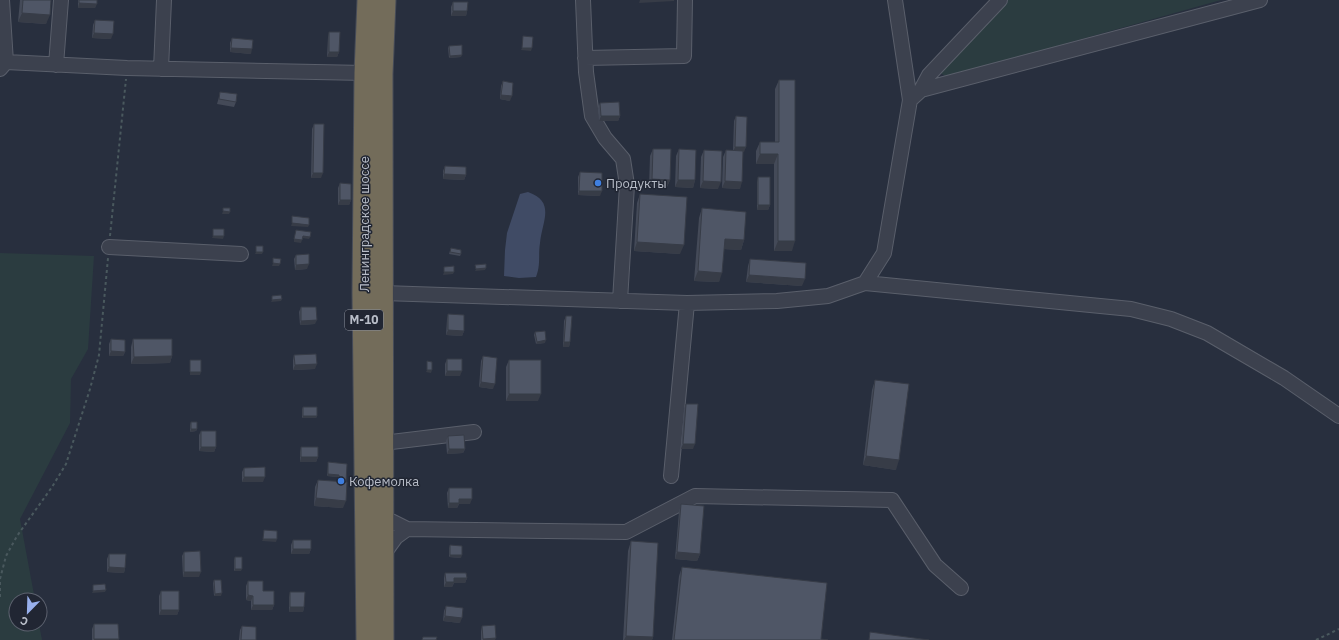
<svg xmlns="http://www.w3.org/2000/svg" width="1339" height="640" font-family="'IBM Plex Sans',sans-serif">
  <rect width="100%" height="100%" fill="#282f3e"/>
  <path fill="#2b3c40" d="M1007,0H1221L946,77L938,71Z
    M0,253L94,256L88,349L71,379L70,423L20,519L35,600H16V624H39L42,640H0Z"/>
  <path fill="#404b65" d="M528,192C556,202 542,221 540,243C538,256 541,264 536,277L519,278L504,276L505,250L507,233L520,194Z"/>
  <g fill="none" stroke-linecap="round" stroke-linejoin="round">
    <defs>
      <path id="minor" d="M2,0L6,62
        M583,0L586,72L592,116L605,138L623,159L627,185L620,301
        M895,0L910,100
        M585,58L684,56L685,0
        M56,65L61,0
        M0,69L6,62L127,68L365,73
        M161,69L164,0
        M921,90L1260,0
        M109,247L241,254
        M865,283L1131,309L1171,319L1207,333L1284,378L1339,416
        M383,293L687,303L777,301L828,296L865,283L884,253L910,100L921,90L929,75L1000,0
        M383,443L474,432
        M671,476L687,303
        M383,513L389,520L407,529L626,532L695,496L892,500L935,565L961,588
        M383,555L396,537L407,529"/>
      <path id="highway" d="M367,640L363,293L365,73L368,0
        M383,640L382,74L385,0"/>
    </defs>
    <use href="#minor" stroke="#5a5f6b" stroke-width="16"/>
    <use href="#highway" stroke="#474c58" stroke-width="23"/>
    <path stroke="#4a595e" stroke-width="2" stroke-dasharray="3 3" stroke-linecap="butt" d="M110,236L126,79
      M0,597V579L6,556L17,536L52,487L66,464L90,389L99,355L108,258
      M1316,640L1339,629"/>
    <use href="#minor" stroke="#3c414e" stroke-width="14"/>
    <use href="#highway" stroke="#736c5a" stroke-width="21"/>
  </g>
  <path fill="#444a58" d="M20,0H51L46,24L18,22Z
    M78,0H97L95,8H78Z
    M453,2L467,11L466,16H451V7Z
    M95,20L111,39L92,38L93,25Z
    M329,32L339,52L337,57H327L328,37Z
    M232,38L251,54L230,52V43Z
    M449,46L461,57L449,58L448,48Z
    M779,80L792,251H774V164H756V151L760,142H775V89Z
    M503,81L510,101L500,99L501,86Z
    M220,92L236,102L234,107L217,104L219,97Z
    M600,103L620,116L618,121H599L598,108Z
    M736,116L746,147L743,152L740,189L722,188L723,157L726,150H733L734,121Z
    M314,124L321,178H311L312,129Z
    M653,149L670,180L667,187H649L650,156Z
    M679,149L695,180L693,188L675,187L676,156Z
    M704,150L718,189L700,188L701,157Z
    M445,166L466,175L464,180L443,179V171Z
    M580,172L600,196L578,195V177Z
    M758,177L770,205L768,210H757V182Z
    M340,183L351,200L349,205H338V188Z
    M640,194L680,254L634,251L637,203Z
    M702,208L744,240L741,250L724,249L719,282L694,281L699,218Z
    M451,248L461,254L460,256L449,254Z
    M296,255L307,269L295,270L294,259Z
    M750,259L802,286L746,282L748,266Z
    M301,307L315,324L300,325L299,312Z
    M448,314L464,331L462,336L446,335L447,319Z
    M566,316L570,342L569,347H563L564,321Z
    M535,332L545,343L536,344L534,335Z
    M111,339L125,352L123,356H109V344Z
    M133,339L172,356L170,363L131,364V347Z
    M294,355L315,369L293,370V360Z
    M483,356L493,389L479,387L481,361Z
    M447,359L460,376H445V364Z
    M190,360L200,375H190Z
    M509,360L538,401H506V367Z
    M875,380L896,470L863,465L872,390Z
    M686,404L693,449H681L684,408Z
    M303,407L317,416L316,418H302V409Z
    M191,422L197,429L196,431L190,432V425Z
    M201,431L216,447L214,452L199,451V435Z
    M448,436L465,449L463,453L447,454L446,441Z
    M301,447L318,457L316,462H300V452Z
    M328,462L347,464L343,508L314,506L315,487L318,480L338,482V477L327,476L328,465Z
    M244,468L263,482H242V472Z
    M449,488L470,504H459L457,508H448L447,493Z
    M681,504L700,554L697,561L675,559L679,512Z
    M293,540L311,549L309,554H291V545Z
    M631,541L653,637L652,640H623L628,551Z
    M450,545L461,558L449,557V548Z
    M184,552L199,577H183L182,556Z
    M109,554L125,568L124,573L107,572V559Z
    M235,557L241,571H234V560Z
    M682,567L821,639L828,640H672L679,576Z
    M445,573L467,578L465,583H454L452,587H444V578Z
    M214,580L221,596H214L213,583Z
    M248,581L263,591L274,605L272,610H251V601L246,600V586Z
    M161,591L179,610L177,615H159V596Z
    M290,592L304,607L303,612H289V597Z
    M446,606L460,623L443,621L444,611Z
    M94,624L119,639L118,640H92V629Z
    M242,626L256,640H239L240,630Z
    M482,626L495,640H481V631Z"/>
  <path fill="#373c47" d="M640,0H674V1L639,3Z
    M79,3L97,4L95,8H78Z
    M453,11H467L466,16H451Z
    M22,13L50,15L46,24L18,22Z
    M94,33L113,34L111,39L92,38Z
    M231,48L252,49L251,54L230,52Z
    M522,48H532L531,51L521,50Z
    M329,52H339L337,57H327Z
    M462,55L461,57L449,58L450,56Z
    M501,95L512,96L510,101L500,99Z
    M601,116H620L618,121H599Z
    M735,147H746L744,152H733Z
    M760,154H778L774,164H756Z
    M313,173H323L321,178H311Z
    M444,174L466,175L464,180L443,179Z
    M652,179L670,180L667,187H649Z
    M678,180H695L693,188L675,187Z
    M703,181L721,182L718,189L700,188Z
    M725,181L742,182L740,189L722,188Z
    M579,191H602L600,196L578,195Z
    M340,200H351L349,205H338Z
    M758,205H770L768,210H757Z
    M223,211L230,212L229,214H222Z
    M292,223L309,225L308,227L291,226Z
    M213,236H224L223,239L212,238Z
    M303,236L310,237L309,239L302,238Z
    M294,239L302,240L301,243L294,242Z
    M725,239L744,240L741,250L721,249Z
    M778,241H795L792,251H774Z
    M637,242L684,245L680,254L634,251Z
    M256,252H263L262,254H255Z
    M273,263L280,264L279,266H272Z
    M309,264L307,269L295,270L296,265Z
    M486,268L485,270L475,271L476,269Z
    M698,271L722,273L719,282L694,281Z
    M444,272H454L453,274L443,275Z
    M749,275L805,279L802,286L746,282Z
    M282,299L281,301L271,302L272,300Z
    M317,320L315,324L300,325L301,321Z
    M448,330L464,331L462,336L446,335Z
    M546,340L545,343L536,344L537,342Z
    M564,342H570L569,347H563Z
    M111,351L125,352L123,356H109Z
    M172,356L170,363L131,364L134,357Z
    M317,364L315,369L293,370L295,365Z
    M427,370H432L431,373L426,372Z
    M447,371H462L460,376H445Z
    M190,372H201L200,375H190Z
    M481,382L495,384L493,389L479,387Z
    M509,394H541L538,401H506Z
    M303,416H317L316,418H302Z
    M191,429H197L196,431L190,432Z
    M683,444H695L693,449H681Z
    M201,447H216L214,452L199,451Z
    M449,449H465L463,453L447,454Z
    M866,456L899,460L896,470L863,465Z
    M301,457H318L316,462H300Z
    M328,474L339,475L338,477L327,476Z
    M244,477H265L263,482H242Z
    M316,498L346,501L343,508L314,506Z
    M459,499H472L470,504H459L457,508H448L449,503Z
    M263,539H277L276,542L262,541Z
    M293,549H311L309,554H291Z
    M677,552L700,554L697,561L675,559Z
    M450,555H462L461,558L449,557Z
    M109,567L125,568L124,573L107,572Z
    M235,569H242L241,571H234Z
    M184,572H201L199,577H183Z
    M454,578H467L465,583H454L452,587H444L446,582Z
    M106,590L105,592L92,593L93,591Z
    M222,593L221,596H214L215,594Z
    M248,595L253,596L251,601L246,600Z
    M253,605H274L272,610H251Z
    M290,607H304L303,612H289Z
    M161,610H179L177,615H159Z
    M445,616L462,618L460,623L443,621Z
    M626,636L653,637L652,640H624Z
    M496,638L495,640H483V639Z
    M94,639H119L118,640H94Z"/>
  <path fill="#4f5666" stroke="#373c47" d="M23,0H51L50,15L22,13Z
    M79,0H97V4L79,3Z
    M453,2H468L467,11H453Z
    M95,20L114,21L113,34L94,33Z
    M329,32H340L339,52H329Z
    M523,36L533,37L532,48H522Z
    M232,38L253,40L252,49L231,48Z
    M462,45V55L450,56L449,46Z
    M779,80H795V241H778V154H760V142H779Z
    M503,81L513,83L512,96L501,95Z
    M220,92L237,94L236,102L219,99Z
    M619,102L620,116H601L600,103Z
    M736,116L747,117L746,147H735Z
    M314,124H324L323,173H313Z
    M653,149H671L670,180L652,179Z
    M679,149L696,150L695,180H678Z
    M704,150L722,151L721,182L703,181Z
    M726,150L743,151L742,182L725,181Z
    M445,166L466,167V175L444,174Z
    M580,172L602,173V191H579Z
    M758,177H770V205H758Z
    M340,183L351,184V200H340Z
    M640,194L687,197L684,245L637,242Z
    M223,208H230V212L223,211Z
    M702,208L746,212L744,240L725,239L722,273L698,271Z
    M292,216L309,218V225L292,223Z
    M213,229H224V236H213Z
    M296,230L311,232L310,237L303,236L302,240L294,239Z
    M256,246H263V252H256Z
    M451,248L461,250V254L450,252Z
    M309,254V264L296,265V255Z
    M273,258L281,259L280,264L273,263Z
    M750,259L806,263L805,279L749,275Z
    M486,264V268L476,269L475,265Z
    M454,266V272H444V267Z
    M281,295L282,299L272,300V296Z
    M301,307H316L317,320L301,321Z
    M448,314L464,315V331L448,330Z
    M566,316H572L570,342H564Z
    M545,331L546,340L537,342L535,332Z
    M111,339L125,340V352L111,351Z
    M133,339H172V356L134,357Z
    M316,354L317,364L295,365L294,355Z
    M483,356L497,358L495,384L481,382Z
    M447,359H462V371H447Z
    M190,360H201V372H190Z
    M509,360H541V394H509Z
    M427,361L432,362V370H427Z
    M875,380L909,384L899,460L866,456Z
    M686,404H698L695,444H683Z
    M303,407H317V416H303Z
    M191,422H197V429H191Z
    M201,431H216V447H201Z
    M464,435L465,449H449L448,436Z
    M301,447H318V457H301Z
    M328,462L347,464L346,482L339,481V475L328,474Z
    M265,467V477H244V468Z
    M318,480L347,482L346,501L316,498Z
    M449,488H472V499H459V503H449Z
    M681,504L704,506L700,554L677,552Z
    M264,530L277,531V539H263Z
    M293,540H311V549H293Z
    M631,541L658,543L653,637L626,636Z
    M450,545L462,546V555H450Z
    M200,551L201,572H184V552Z
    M109,554H126L125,568L109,567Z
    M235,557H242V569H235Z
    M682,567L827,583L821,639L828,640H674Z
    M445,573H466L467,578H454V582H446Z
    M214,580H221L222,593L215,594Z
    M248,581H263V591H274V605H253V596L248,595Z
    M105,584L106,590L93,591V585Z
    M161,591H179V610H161Z
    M290,592H305L304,607H290Z
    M446,606L463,608L462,618L445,616Z
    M94,624H118L119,639H94Z
    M495,625L496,638L483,639L482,626Z
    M242,626L256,627V640H241Z
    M870,632L929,640H869Z
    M423,637H437L436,640H422Z"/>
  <g fill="#3f7fe0" stroke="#212633" stroke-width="1.5">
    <circle cx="598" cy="183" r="4"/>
    <circle cx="341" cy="481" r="4"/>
  </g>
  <g text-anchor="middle" stroke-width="3" stroke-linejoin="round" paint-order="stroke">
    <rect fill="#212633" stroke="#8b909b" stroke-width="1" x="345" y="310" width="38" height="20" rx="3"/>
    <g font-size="12" font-weight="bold" fill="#b8bdc8">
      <text x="364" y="324">М-10</text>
    </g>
    <g font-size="13" fill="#b8bdc8" stroke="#212633" text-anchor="start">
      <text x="606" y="188">Продукты</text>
      <text x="349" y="486">Кофемолка</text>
    </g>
    <g font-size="13" fill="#b8bdc8" stroke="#212633">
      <text transform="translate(364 224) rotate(-90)" y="5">Ленинградское шоссе</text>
    </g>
  </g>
  <g transform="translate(28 612) rotate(203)"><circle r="19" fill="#212633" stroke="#5d626f"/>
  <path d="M0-3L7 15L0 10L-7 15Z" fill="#98b0ed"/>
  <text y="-6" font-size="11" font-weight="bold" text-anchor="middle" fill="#b8bdc8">С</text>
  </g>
</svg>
